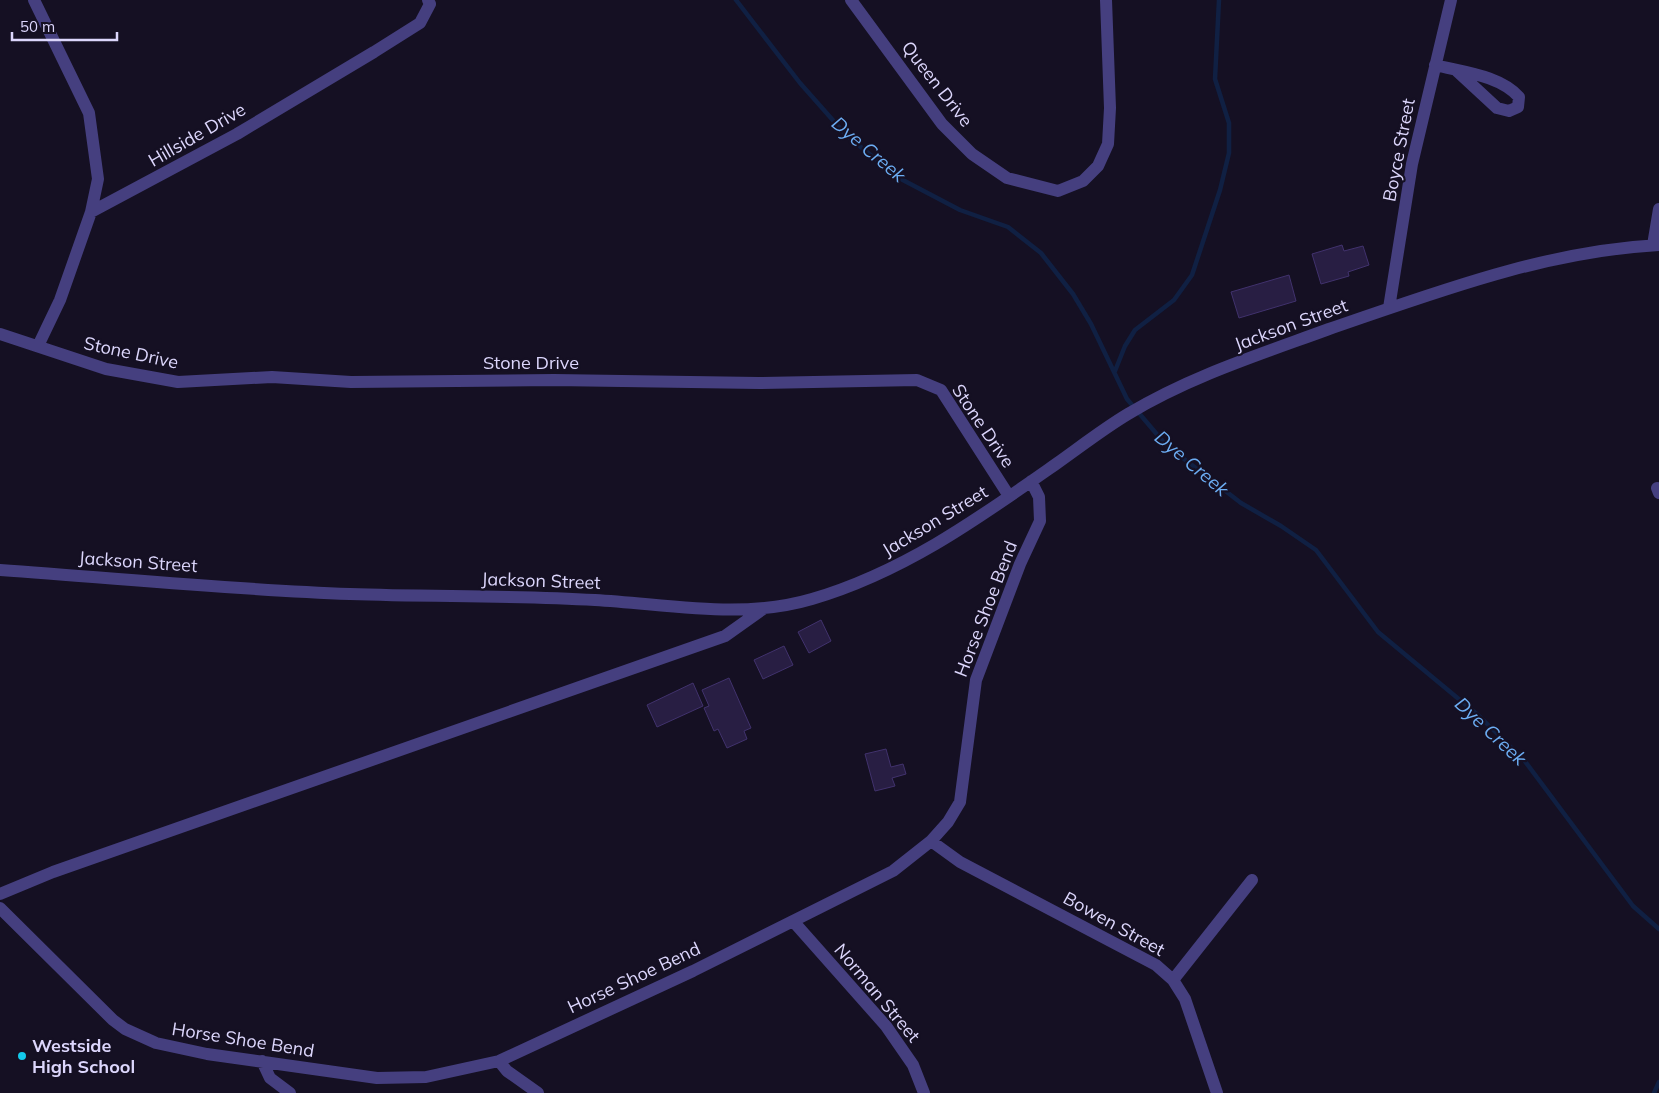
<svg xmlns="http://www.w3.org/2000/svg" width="1659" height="1093" font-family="Mulish,sans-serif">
  <rect width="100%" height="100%" fill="#151023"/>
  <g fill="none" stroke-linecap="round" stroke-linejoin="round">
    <path stroke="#102043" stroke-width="4.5" d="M736,0L800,83L846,135L899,178L960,210L1008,227L1041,253L1073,294L1091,324L1127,399L1166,445L1241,503L1281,526L1316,550L1378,632L1478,715L1524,760L1633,906L1659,929
      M1115,371L1125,346L1135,330L1174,300L1192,275L1220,190L1229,153V123L1215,79L1219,0
      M1654,1093L1659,1082"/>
  </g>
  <path fill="#281e43" stroke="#41326d" d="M1342,245L1344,251L1363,246L1369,265L1348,272L1349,276L1321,284L1312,254Z
    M1289,275L1296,301L1239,318L1231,292Z
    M821,620L831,641L809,653L798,632Z
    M784,646L793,665L763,679L754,660Z
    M729,678L751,728L744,731L747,739L727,748L718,729L714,731L704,708L709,706L702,690Z
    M693,683L703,706L657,727L647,705Z
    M886,749L891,767L903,764L906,774L892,778L895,786L875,791L865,754Z"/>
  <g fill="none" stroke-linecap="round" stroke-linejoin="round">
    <path stroke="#453f7f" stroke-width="12" d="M34,0L89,113L98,179L91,212
      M851,0L942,124L972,154L1007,178L1058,191L1083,181L1098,166L1108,144L1110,108L1106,0
      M1435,65C1462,72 1499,75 1519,97L1518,107L1509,111L1497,108L1457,71
      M1653,245L1659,209
      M1389,308L1412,164L1451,0
      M0,334L106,369L178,382L272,377L351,382L554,380L759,383L917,380L941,390L1009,496
      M38,346L60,300L91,212L237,134L374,52L420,23L430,4L428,0
      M1657,488L1659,493
      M0,570C116,578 233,590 350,594C431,597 513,595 595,600C667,604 741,620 812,599C904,572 979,518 1056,464C1080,447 1103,429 1128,414C1191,376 1261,354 1329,329C1437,292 1545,251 1659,245
      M931,841L960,862L1156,965L1173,980L1185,999L1217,1093
      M0,894L53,872L725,636L763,609
      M0,908L113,1020L125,1029L156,1043L207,1054L377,1078L426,1077L499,1061L693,971L893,871L931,841L948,822L960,802L976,680L1020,564L1040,521L1039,497L1031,481
      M793,921L886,1026L913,1065L924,1093
      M1173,980L1252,880
      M262,1061L270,1078L290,1093
      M499,1061L507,1071L538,1093"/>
  </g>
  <circle fill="#13c9eb" stroke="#151023" stroke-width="2" cx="22" cy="1056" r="5"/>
  <g text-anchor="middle" stroke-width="4.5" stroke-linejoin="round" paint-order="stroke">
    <g font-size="18" fill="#dcd6fc" stroke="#151023">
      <text transform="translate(937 84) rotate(52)" y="6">Queen Drive</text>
      <text transform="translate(197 135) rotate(-30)" y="6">Hillside Drive</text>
      <text transform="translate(1399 150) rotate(-79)" y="6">Boyce Street</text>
      <text transform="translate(1291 325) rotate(-20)" y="6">Jackson Street</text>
      <text transform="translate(131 353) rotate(12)" y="6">Stone Drive</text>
      <text x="531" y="369">Stone Drive</text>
      <text transform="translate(983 426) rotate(56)" y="6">Stone Drive</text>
      <text transform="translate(935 521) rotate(-31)" y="6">Jackson Street</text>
      <text transform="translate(138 562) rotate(4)" y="6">Jackson Street</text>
      <text transform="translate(541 581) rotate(2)" y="6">Jackson Street</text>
      <text transform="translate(986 609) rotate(-69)" y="6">Horse Shoe Bend</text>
      <text transform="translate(1114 924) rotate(29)" y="6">Bowen Street</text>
      <text transform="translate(634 978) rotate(-25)" y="6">Horse Shoe Bend</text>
      <text transform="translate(877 993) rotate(50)" y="6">Norman Street</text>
      <text transform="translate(243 1040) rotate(9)" y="6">Horse Shoe Bend</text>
    </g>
    <g font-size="18" font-weight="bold" fill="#dcd6fc" stroke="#151023" text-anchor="start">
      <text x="32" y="1052">Westside<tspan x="32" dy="21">High School</tspan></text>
    </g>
    <g font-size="19" font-style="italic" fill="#6cadf3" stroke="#151023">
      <text transform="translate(869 149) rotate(40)" y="7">Dye Creek</text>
      <text transform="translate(1192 463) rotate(40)" y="7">Dye Creek</text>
      <text transform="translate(1491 731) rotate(43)" y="7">Dye Creek</text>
    </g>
  </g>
  <path d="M12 32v8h105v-8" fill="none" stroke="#dcd6fc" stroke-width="2.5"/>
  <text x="20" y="32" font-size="15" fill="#dcd6fc" stroke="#151023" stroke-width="4" paint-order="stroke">50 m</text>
</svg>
